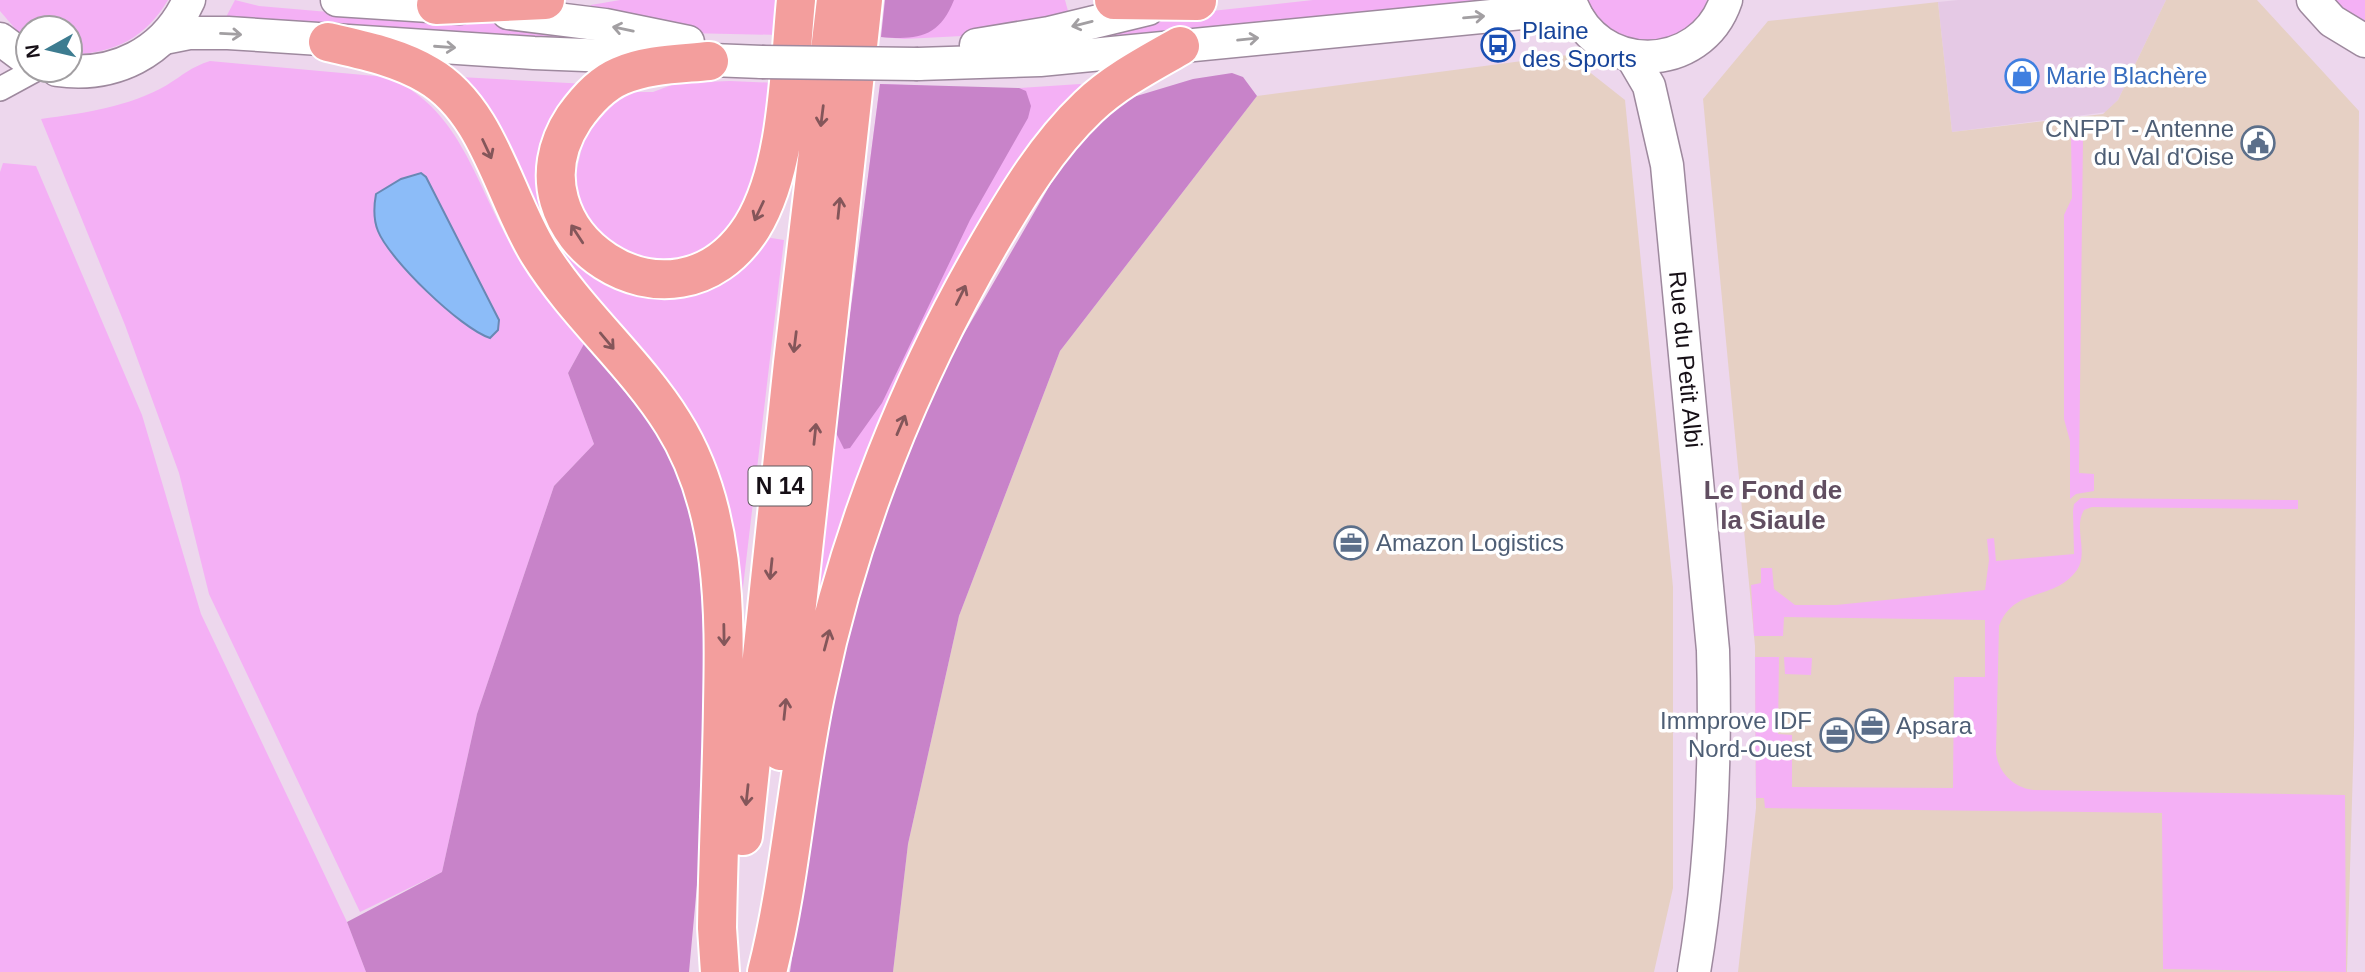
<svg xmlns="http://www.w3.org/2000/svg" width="2365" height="972" font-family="Helvetica,sans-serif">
  <rect width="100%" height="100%" fill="#edd7ed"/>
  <path fill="#e5c9e5" d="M1958,0H2166L2118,100L2107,112L1952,132L1938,2Z"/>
  <path fill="#e6d0c4" d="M2166,0H2257L2359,111L2354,733L2347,972H1738L1756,808L1755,646L1703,99L1768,21L1938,2L1952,132L2103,114L2118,100Z
    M1568,55L1625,100L1673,587V888L1654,972H893L908,844L959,616L1060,351L1257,96Z"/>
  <path fill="#f4b0f5" d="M0,0H168C145,38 116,52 73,55L70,54V28H28V38L18,32L0,11Z
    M235,0L259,6L340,13L487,17L664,48L225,19Z
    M620,0H783L780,35L686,33L590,13L591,5Z
    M885,0H1065L1068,11L1065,18L1001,34L904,39L881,37Z
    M1313,0H1517L1037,47L1156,17Z
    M1586,0H1707C1699,36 1648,53 1618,36C1602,27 1594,15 1586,0Z
    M2334,0H2365V23L2342,10Z
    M210,61L386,77C465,108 476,193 519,257C539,286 563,313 585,342L568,373L594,444L554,486L477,714L442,872L360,912L209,594L179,473L125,325L41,119C84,113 129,107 167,85C183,75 191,67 210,61Z
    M460,77L587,84L547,213L700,290C735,277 744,268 765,237L784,240L741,604L729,549L582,296Z
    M730,81L777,83L771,122L740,218L700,256L657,264L603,243L577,203L574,181L584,139L597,116L610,100L631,92H653L677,83Z
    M880,84L1005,89L1080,84L1089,88L1053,123L813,628L835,431Z
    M2083,136L2079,473L2094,474V491L2076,494L2070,499V441L2064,419V215L2072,198L2071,137Z
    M3,163L36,166L142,415L201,614L347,922L366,972H0V172Z
    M2081,498L2298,500V509L2092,507L2084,510C2073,528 2089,552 2077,570C2054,602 2014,586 1999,626L1996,752C1998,773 2014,788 2034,790L2345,795L2346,972L2163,969L2162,813L1765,808L1764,798H1756L1755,657H1779L1778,734L1792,735V787L1953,788L1954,677H1985V620L1784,617L1783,636H1754L1751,585L1761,583V568H1772L1774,589L1795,605H1836L1985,590L1989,560L1987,539L1994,538L1996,561L2074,554L2073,511L2074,504Z
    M1784,657L1812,658L1811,675L1785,674Z"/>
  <path fill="#c883c9" d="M885,0H954C939,38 917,40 881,37Z
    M1232,73L1243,77L1257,96L1060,351L959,616L908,844L893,972H790L823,749L849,619L873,544L942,372L1061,166L1087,128L1120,101L1193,79Z
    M880,84L1019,88L1026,91L1031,106L1028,118L970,220L882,403L850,448L844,449L835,431Z
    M585,342L649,422L674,463L690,512L703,565L704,809L689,972H366L347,922L442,872L477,714L554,486L594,444L568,373Z"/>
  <path fill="#8cbcf8" stroke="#6988b4" stroke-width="2" d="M421,173L426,177L499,320L498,330L490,338C461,329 389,259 378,231C373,219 374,205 376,194L401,179Z"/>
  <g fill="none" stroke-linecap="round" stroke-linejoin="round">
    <defs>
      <path id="street" d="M0,89L35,70"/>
      <g id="secondary">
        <path d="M337,0L460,8"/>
        <path d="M1570,0C1595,76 1701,75 1726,0"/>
        <path d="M2313,0L2332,21L2365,41"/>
        <path d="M508,13L605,25L688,42"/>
        <path d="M164,38L189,33H228L534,53L762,62"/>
        <path d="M0,39L28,60"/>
        <path d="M976,45L1049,33L1148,9"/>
        <path id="s1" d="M1632,57L1649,86L1667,165L1713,650C1716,757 1712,865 1694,972"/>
        <path d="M918,64L1040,60L1532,12L1578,18"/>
        <path d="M57,70C114,78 165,53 189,0"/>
      </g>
      <path id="highway" d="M1114,0L1197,1
        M436,5L545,0
        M328,42C362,50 398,57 428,75C489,110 504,197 539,253C577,314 635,362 673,423C726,507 725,611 723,706C722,780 718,854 717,928L720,972
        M709,61C680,64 647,64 620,76C601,84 586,101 574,118C499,232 674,350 752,227C789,167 789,69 796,0
        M781,751L863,0
        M743,836L793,363L836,0
        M767,972C791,878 796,780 817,686C849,532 910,380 989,244C1017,196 1047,146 1088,107C1114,82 1148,64 1180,46"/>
    </defs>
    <use href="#street" stroke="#9e899e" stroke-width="26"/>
    <use href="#secondary" stroke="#9e899e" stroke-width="35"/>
    <use href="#highway" stroke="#fff" stroke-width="42"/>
    <use href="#street" stroke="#fff" stroke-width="23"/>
    <use href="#secondary" stroke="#fff" stroke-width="32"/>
    <use href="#highway" stroke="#f39e9d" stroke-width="38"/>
    <defs>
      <path id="secondary-bridge" d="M762,62L918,64"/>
    </defs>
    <use href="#secondary-bridge" stroke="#9e899e" stroke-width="35" stroke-linecap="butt"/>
    <use href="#secondary-bridge" stroke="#fff" stroke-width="32"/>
  </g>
  <defs><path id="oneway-shaft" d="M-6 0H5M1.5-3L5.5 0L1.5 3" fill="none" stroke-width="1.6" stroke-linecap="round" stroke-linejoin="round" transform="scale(1.75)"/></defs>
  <g stroke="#a29fa2">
    <use href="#oneway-shaft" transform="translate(1474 17) rotate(-5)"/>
    <use href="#oneway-shaft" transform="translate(1082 24) rotate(166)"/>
    <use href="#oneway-shaft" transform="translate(623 29) rotate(-168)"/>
    <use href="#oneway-shaft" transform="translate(231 34) rotate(3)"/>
    <use href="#oneway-shaft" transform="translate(1248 39) rotate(-6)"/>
    <use href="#oneway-shaft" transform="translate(445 47) rotate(4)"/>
  </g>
  <g stroke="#84565a">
    <use href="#oneway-shaft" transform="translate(822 116) rotate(97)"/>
    <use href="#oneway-shaft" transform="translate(487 149) rotate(65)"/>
    <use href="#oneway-shaft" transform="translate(839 208) rotate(-84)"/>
    <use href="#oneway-shaft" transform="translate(759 211) rotate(115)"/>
    <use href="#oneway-shaft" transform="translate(577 234) rotate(-123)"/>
    <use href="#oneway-shaft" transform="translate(961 295) rotate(-64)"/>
    <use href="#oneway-shaft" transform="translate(607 341) rotate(50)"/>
    <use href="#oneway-shaft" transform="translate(795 342) rotate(97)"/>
    <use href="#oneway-shaft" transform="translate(901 425) rotate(-67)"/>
    <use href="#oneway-shaft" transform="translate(815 434) rotate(-84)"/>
    <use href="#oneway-shaft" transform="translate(771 569) rotate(96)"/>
    <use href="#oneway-shaft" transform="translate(724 635) rotate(89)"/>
    <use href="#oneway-shaft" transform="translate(827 640) rotate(-75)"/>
    <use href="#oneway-shaft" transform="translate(785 709) rotate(-84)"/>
    <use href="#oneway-shaft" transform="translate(747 795) rotate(96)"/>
  </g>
  <defs>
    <symbol id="bus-ring" viewBox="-11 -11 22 22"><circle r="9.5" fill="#fff" stroke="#1a4fb4" stroke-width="1.5"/><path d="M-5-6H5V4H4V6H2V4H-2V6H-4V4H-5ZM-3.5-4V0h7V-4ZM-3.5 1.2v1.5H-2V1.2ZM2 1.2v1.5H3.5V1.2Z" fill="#1a4fb4"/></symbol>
    <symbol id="shop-ring" viewBox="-11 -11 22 22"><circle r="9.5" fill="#fff" stroke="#3f7fe0" stroke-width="1.5"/><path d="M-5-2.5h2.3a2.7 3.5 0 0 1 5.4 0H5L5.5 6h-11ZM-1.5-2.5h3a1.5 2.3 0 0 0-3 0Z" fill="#3f7fe0"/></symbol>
    <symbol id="civic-ring" viewBox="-11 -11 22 22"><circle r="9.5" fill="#fff" stroke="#5c6f8a" stroke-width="1.5"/><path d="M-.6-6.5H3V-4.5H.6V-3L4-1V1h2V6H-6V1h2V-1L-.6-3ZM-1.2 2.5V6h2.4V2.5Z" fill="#5c6f8a"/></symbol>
    <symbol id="office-ring" viewBox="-11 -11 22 22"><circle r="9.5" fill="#fff" stroke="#5c6f8a" stroke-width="1.5"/><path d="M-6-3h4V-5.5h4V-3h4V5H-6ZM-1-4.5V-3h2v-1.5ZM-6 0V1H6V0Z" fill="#5c6f8a"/></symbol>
  </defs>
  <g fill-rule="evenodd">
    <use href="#bus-ring" x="1479" y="26" width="38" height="38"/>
    <use href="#shop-ring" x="2003" y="57" width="38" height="38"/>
    <use href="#civic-ring" x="2239" y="124" width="38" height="38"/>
    <use href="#office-ring" x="1332" y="524" width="38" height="38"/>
    <use href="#office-ring" x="1853" y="707" width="38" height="38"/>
    <use href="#office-ring" x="1818" y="716" width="38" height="38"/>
  </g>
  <g text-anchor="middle" stroke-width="7" stroke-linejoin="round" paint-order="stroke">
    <rect fill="#fff" stroke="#5c575c" stroke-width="2" x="748.5" y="466.5" width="63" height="39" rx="5"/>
    <g font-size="23" font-weight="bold" fill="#160f16">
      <text x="780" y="494">N 14</text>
    </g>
    <g font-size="24" fill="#164399" stroke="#fff" text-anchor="start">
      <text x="1522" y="39">Plaine<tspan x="1522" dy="28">des Sports</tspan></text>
    </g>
    <g font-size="24" fill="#366cbe" stroke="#fff" text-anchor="start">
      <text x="2046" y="84">Marie Blachère</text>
    </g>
    <g font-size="24" fill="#4e5e75" stroke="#fff" text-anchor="end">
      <text x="2234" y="137">CNFPT - Antenne<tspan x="2234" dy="28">du Val d'Oise</tspan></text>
      <text x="1376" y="551" text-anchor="start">Amazon Logistics</text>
      <text x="1812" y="729">Immprove IDF<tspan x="1812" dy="28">Nord-Ouest</tspan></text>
      <text x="1896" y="734" text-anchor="start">Apsara</text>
    </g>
    <g font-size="24" fill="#160f16" stroke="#fff">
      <text dy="8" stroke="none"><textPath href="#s1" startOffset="310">Rue du Petit Albi</textPath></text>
    </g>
    <g font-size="26" font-weight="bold" fill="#614e61" stroke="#fff">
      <text x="1773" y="499">Le Fond de<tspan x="1773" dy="30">la Siaule</tspan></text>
    </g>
  </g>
  <g transform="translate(49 49) rotate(262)"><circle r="33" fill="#ffffff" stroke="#a29fa2" stroke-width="2"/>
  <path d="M0-5L12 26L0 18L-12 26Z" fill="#3d7c90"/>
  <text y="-10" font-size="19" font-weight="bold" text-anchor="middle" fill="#160f16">N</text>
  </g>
</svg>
